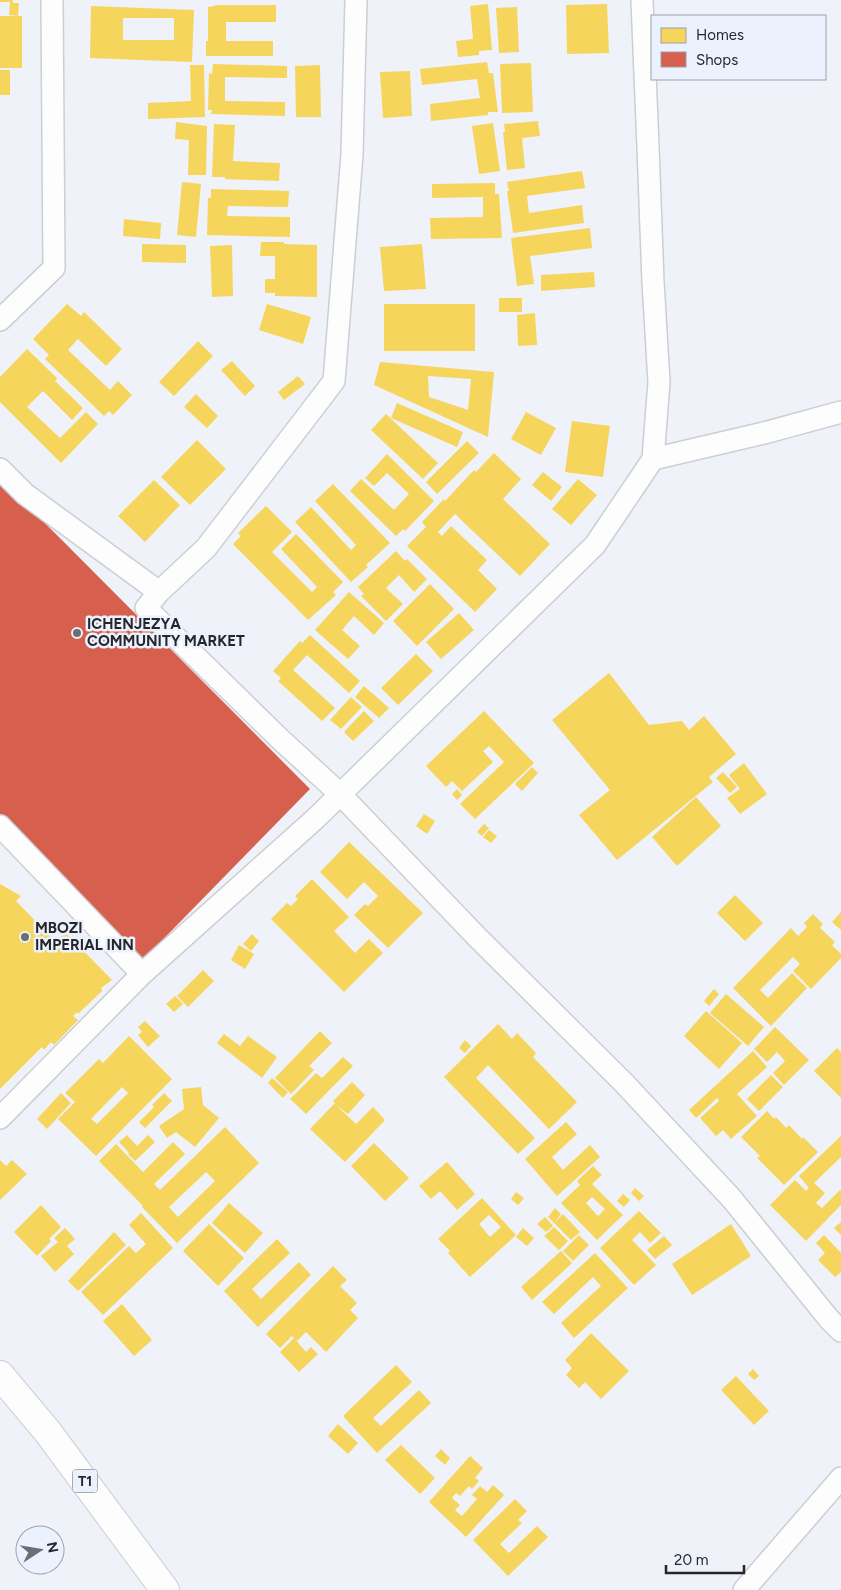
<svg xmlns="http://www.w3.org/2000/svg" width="841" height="1590" font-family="Figtree,sans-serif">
  <rect width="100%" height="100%" fill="#eff2f9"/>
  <path fill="#f6d55c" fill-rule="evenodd" d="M0,0H13V3H19L18,16L9,15L10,2H0Z
    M488,4L492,50L479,51V55L458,57L456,41L473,39L470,6Z
    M607,4L609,53L567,54L566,5Z
    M215,5H276V22H226V41H273V56H206V41H208V7L215,6Z
    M91,6L194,10L192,62L90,58ZM123,18H174V40H123Z
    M517,7L519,52L499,53L496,8Z
    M0,16H22V68H0Z
    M487,62L489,73H493L498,112H488V115L431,121L430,104L480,98L477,79L422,85L420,69Z
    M531,63L533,112L502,113L500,64Z
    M213,64L287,66V78L225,77V101L285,102V116L211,114L212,110H208L209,73L212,74Z
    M190,65H204L205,117L148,119V103L191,101Z
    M320,65L321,117H296L295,66Z
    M0,70H10V95H0Z
    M410,71L412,116L383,118L380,72Z
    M538,121L540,136L522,138L525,168L507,170L503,132H505L504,124Z
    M176,122L207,126L206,175H188L189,140L175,139Z
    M493,123L500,171L479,174L472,126Z
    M214,124L235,125L233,161L280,163L279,181L225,179V177H212Z
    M582,171L585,188L527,196L529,213L582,205L584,223L513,233L507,191H509L507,182Z
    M182,182L201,184L196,237L177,235Z
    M495,183V194H499L502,238L431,239L430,218L483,217V197L432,198V184Z
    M211,189L289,191L288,207L228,206L227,216L290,217V237L207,235L208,198H211Z
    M124,219L161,223L160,239L123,236Z
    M590,228L592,248L530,256L534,284L517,286L511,238Z
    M261,242H284V244L317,245V297L275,296V293H265V279H275V256H260Z
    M142,244L186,245V263L142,262Z
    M422,244L426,289L384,291L380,247Z
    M232,245L233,296L212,297L210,246Z
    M594,272L595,287L541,291V275Z
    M499,298H522V312H499Z
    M67,304L81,316L84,312L122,349L106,366L78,339L68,350L110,390L118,381L132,395L113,415L109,411L104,416L45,359L49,355L33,339Z
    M267,304L311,317L303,344L259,330Z
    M384,304H475V351H384Z
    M535,313L537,345L518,346L517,315Z
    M198,341L213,356L174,396L159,382Z
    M27,349L57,378L55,381L83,408L72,420L43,391L27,407L60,438L86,412L98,424L61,463L0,402V377Z
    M232,361L255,386L245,396L221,370Z
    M380,362L494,372L488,437L374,385ZM428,376L471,379L468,410L429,397Z
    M298,376L305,384L284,400L278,392Z
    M196,394L218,416L207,428L184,407Z
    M397,403L463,432L457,447L391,418Z
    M526,412L556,428L541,455L511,439Z
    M386,414L438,463L423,479L371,430Z
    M572,421L610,426L603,477L565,472Z
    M197,440L226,469L190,505L161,477Z
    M467,441L479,453L437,494L426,482Z
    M494,453L521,479L503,499L550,544L520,576L455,514L438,532L442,536L451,526L487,560L478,570L497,589L475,612L407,546L426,527L422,522L444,499L445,501L474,470L476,472Z
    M387,454L434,501L405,531L403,529L396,536L350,491L361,479L394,510L409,494L387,473L374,486L365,478Z
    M543,472L562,487L551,501L532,485Z
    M578,479L597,495L571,525L552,509Z
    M154,480L180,505L145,542L118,516Z
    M333,484L390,543L366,565L368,567L351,582L295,522L311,507L351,550L356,545L315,501Z
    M0,489L27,519L16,529L6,518L1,523L0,521Z
    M266,506L292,532L272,552L312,592L317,587L281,549L296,534L343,582L333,592L336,595L308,620L233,544L241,536L238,533Z
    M42,534L106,596L91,612L27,549Z
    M396,551L405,561L407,559L427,579L414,592L399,575L386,588L403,604L386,621L361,596L364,594L358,587Z
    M430,584L454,609L417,646L393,621Z
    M349,592L384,623L374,635L354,616L342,630L360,646L348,659L315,630Z
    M108,599L128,617L116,631L103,620L99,624L91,617Z
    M459,613L474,630L441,659L426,642Z
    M136,629L147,638L136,652L124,643Z
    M310,635L360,681L349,693L307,655L293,670L335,708L322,721L278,681L281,678L273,671L300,641L302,643Z
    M76,648L84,656L76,665L68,657Z
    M153,650L161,657L148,670L141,663Z
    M416,654L433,671L398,705L381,688Z
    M163,656L174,666L167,674L176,683L184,674L203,690L183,713L144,678Z
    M44,659L58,670L53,677L39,666Z
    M609,673L649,725L682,721L689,730L704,716L736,754L709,777L713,782L617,860L579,815L610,790L552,720Z
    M57,674L62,677L58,684L53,680Z
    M364,686L389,708L379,718L355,697Z
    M70,690L77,696L66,710L59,704Z
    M206,693L228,714L213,729L191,708Z
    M351,697L362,707L341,729L330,720Z
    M26,698L37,709L25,722L14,711Z
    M50,711L61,720L53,730L42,721Z
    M364,711L374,721L353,741L344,732Z
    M484,711L534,763L475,819L460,804L504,762L489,746L483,751L493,762L462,791L452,781L446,787L426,766Z
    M86,712L95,719L90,724L82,718Z
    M8,713L24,726L8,745L0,739V723Z
    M114,716L180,776L150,810L84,749Z
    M228,718L262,748L249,763L215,732Z
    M60,726L71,733L66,741L55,733Z
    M36,727L47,734L42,741L31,733Z
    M23,736L34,743L30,751L18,744Z
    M16,744L21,749L12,759L7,755Z
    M230,748L262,777L258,782L226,753Z
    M264,750L294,780L282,792L289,800L278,812L253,788L264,777L251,764Z
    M744,763L767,794L740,814L727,798L740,789L729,775Z
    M532,767L538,773L522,791L515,784Z
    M0,770L39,800L22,823L0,806Z
    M723,772L737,787L730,793L716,778Z
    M297,781L306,788L295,801L286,794Z
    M457,789L462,795L457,800L452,794Z
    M696,797L721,826L677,866L652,837Z
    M263,800L276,813L243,846L229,832Z
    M46,802L56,811L37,834L26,825Z
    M424,814L435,821L427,834L416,826Z
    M53,818L61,826L54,834L46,826Z
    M484,824L489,828L482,836L477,832Z
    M222,829L244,849L224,870L202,849Z
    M489,830L497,836L491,843L483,837Z
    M65,837L95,865L81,881L50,853Z
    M349,842L423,913L388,948L354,915L365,904L368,906L378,896L364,882L347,899L320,872Z
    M194,851L216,871L206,882L184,862Z
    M171,863L199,889L182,907L179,905L166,919L165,917L147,936L129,919L147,899L159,910L171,897L154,881Z
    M109,865L125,882L104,903L88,886Z
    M312,879L349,917L334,931L355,953L369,939L383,953L344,992L271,919L287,903L291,906L298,899L295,896Z
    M0,884L21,896L16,901L56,942L65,932L112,980L101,988L102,991L78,1014L77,1012L73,1016L78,1020L54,1045L51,1042L44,1050L42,1047L0,1089Z
    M122,892L135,903L117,923L104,912Z
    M735,895L763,923L745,941L717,913Z
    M841,912V930L832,922Z
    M813,914L823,924L820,928L835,942L832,945L841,954V958L811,989L793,971L800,964L793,957L760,990L768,998L792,973L807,988L771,1026L733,988L791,928L798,936L807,927L804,923Z
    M252,934L259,941L251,951L243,944Z
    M239,945L254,954L245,969L231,960Z
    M203,970L214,981L188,1007L177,996Z
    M714,989L719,994L709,1006L704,1001Z
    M726,994L764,1027L748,1046L710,1013Z
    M175,996L183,1004L174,1012L166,1004Z
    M706,1011L742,1043L719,1069L684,1036Z
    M145,1021L160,1036L148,1047L138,1035L142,1032L138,1027Z
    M498,1024L512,1039L517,1033L536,1053L533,1057L577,1102L549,1129L488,1065L476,1078L535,1138L518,1154L444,1077Z
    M775,1027L809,1060L784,1085L773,1073L785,1061L777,1052L767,1062L754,1049Z
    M320,1031L332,1043L309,1066L314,1070L291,1094L275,1078Z
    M224,1034L240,1046L248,1036L277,1057L262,1078L217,1043Z
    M129,1036L172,1079L96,1156L58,1119L75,1102L65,1093L99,1059L103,1063ZM122,1087L128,1093L97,1124L91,1119Z
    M465,1040L471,1046L465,1053L459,1048Z
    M837,1048L841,1052V1098L814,1071Z
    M753,1051L767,1067L737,1094L757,1116L731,1139L723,1130L716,1136L700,1118L719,1101L717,1098L696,1118L689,1110Z
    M343,1057L353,1066L306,1114L290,1099L316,1073L322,1078Z
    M771,1075L783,1087L759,1111L747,1099Z
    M272,1078L288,1092L283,1098L268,1083Z
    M352,1082L365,1095L348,1114L336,1105L356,1124L373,1107L385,1120L345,1162L310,1129L335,1103L333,1101Z
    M201,1087L203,1105L219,1118L195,1147L176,1132L167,1138L159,1126L184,1109L182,1089Z
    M61,1093L71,1103L47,1129L37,1119Z
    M164,1093L172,1101L145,1128L139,1122L154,1107L152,1105Z
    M767,1111L774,1119L776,1117L786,1128L789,1125L802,1139L803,1137L818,1152L784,1185L757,1158L760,1156L741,1137Z
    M566,1122L577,1134L552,1157L563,1170L590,1145L600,1157L557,1196L525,1159Z
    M225,1127L259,1163L177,1243L142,1207L143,1206L99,1161L116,1144L143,1172L173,1142L185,1154L154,1184L160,1190ZM206,1172L215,1181L178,1217L169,1207Z
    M127,1135L137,1146L148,1135L155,1142L135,1161L128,1154L129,1153L119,1142Z
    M841,1136V1157L814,1183L825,1193L816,1203L822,1208L840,1190L841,1191V1205L806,1241L770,1205L795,1180L806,1191L809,1188L799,1176Z
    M374,1143L409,1178L385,1201L351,1166Z
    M0,1160L6,1166L12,1160L27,1174L0,1200Z
    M447,1162L475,1194L457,1210L440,1191L431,1199L419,1186Z
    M593,1166L602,1175L592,1184L623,1215L597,1240L561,1203L580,1185L577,1181ZM592,1197L605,1209L598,1216L586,1203Z
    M635,1188L644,1196L639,1201L631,1193Z
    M516,1192L524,1198L518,1205L511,1199Z
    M623,1194L630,1200L624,1207L617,1201Z
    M482,1198L516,1235L470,1277L448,1253L450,1251L438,1239ZM489,1215L501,1227L490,1237L479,1224Z
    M229,1203L263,1233L245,1253L212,1223Z
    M41,1205L61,1227L49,1239L51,1241L37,1256L14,1232Z
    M555,1208L561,1214L554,1223L548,1217Z
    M639,1211L661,1233L650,1243L640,1232L632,1240L656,1265L634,1285L600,1248Z
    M141,1213L173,1248L103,1315L81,1292L129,1246L136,1253L146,1244L129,1225Z
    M563,1214L580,1232L571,1240L554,1223Z
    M545,1217L553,1226L546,1232L537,1224Z
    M841,1222V1235L834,1228Z
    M209,1224L244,1258L218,1286L183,1251Z
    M731,1224L751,1256L692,1295L672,1264Z
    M554,1227L568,1241L559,1250L544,1236Z
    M65,1228L75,1239L67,1246L74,1254L55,1272L41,1256L58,1242L54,1238Z
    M523,1228L534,1238L527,1246L516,1237Z
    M114,1232L126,1245L78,1291L68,1281Z
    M579,1235L589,1245L573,1261L563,1251Z
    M824,1235L841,1253V1272L835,1277L818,1260L825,1253L816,1243Z
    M664,1236L672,1245L655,1259L647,1250Z
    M277,1239L290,1253L252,1289L261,1299L299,1262L311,1275L258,1327L224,1291Z
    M561,1251L572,1263L532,1300L521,1287Z
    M595,1253L628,1288L574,1338L561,1323L601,1286L593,1277L554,1314L542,1302Z
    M333,1266L347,1280L340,1286L357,1303L350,1310L358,1318L326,1352L306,1332L297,1341L292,1336L280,1348L266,1334Z
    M122,1304L152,1340L134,1356L103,1321Z
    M591,1333L629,1371L601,1399L585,1382L579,1388L566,1375L572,1368L565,1360Z
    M294,1338L306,1352L311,1347L318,1354L299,1372L280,1352Z
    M396,1365L412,1382L373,1418L381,1426L419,1390L431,1403L377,1453L343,1416Z
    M753,1369L759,1376L754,1380L748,1374Z
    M736,1376L769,1411L754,1425L721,1390Z
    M338,1424L358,1443L348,1454L328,1436Z
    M401,1445L435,1478L420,1494L385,1460Z
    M441,1449L450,1458L445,1465L435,1456Z
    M470,1456L483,1468L475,1478L479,1481L472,1489L469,1486L460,1496L456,1493L452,1498L460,1505L455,1510L462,1516L477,1499L472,1495L480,1486L487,1492L493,1485L504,1495L466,1537L429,1502Z
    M515,1499L527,1511L518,1520L522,1523L500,1544L509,1553L537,1526L548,1537L508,1576L473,1540Z"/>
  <path fill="#d6604d" d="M0,478L310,789L137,966L0,822Z"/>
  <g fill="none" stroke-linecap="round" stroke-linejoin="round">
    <defs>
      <path id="street" d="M0,320L54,268L52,0
        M653,459L764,433L841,412
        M0,469L25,494L159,592L146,608L280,739L340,794L477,937L624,1083L732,1199L829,1319L841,1331
        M159,592L206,548L334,381L352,154L356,0
        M0,826L142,974
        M0,1118L142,974L315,819L595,545L653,459L659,382L653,282L648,147L642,0
        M744,1590L841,1478"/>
      <path id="highway" d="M0,1375L47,1431L165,1590"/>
    </defs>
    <use href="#street" stroke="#ccced3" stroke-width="24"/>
    <use href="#highway" stroke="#ccced3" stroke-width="30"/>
    <use href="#street" stroke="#fdfdfe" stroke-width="21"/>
    <use href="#highway" stroke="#fdfdfe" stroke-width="28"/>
  </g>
  <g fill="#6c6e73" stroke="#ebf1fd" stroke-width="2">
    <circle cx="77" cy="633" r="5"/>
    <circle cx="25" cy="937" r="5"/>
  </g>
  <g text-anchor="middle" stroke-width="5" stroke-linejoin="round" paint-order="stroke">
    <rect fill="#ebf1fd" stroke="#60646a" stroke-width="1" x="72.5" y="1469.5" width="25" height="23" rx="4"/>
    <g font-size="14" font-weight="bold" fill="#25272b">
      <text x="85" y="1486">T1</text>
    </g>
    <g font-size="15" font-weight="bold" fill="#25272b" stroke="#ebf1fd" text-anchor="start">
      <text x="87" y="629">ICHENJEZYA<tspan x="87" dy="17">COMMUNITY MARKET</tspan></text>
      <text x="35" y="933">MBOZI<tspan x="35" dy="17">IMPERIAL INN</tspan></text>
    </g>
  </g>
  <rect x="651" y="15" width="175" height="65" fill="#ebf1fd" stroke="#9ca0a9"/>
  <rect x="661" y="28" width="25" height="15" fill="#f6d55c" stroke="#9ca0a9"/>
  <text x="696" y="40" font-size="15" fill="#25272b">Homes</text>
  <rect x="661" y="52" width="25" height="15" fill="#d6604d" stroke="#9ca0a9"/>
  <text x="696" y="65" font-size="15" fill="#25272b">Shops</text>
  <g transform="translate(40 1550) rotate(78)"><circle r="24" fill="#ebf1fd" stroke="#9ca0a9"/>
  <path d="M0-4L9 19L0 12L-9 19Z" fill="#6c6e73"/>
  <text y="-8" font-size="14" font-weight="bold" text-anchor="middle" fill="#25272b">N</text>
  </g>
  <path d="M666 1565v8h78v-8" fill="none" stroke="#25272b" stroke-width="2.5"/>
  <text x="674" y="1565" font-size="15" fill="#25272b" stroke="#ebf1fd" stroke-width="4" paint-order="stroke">20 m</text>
</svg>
